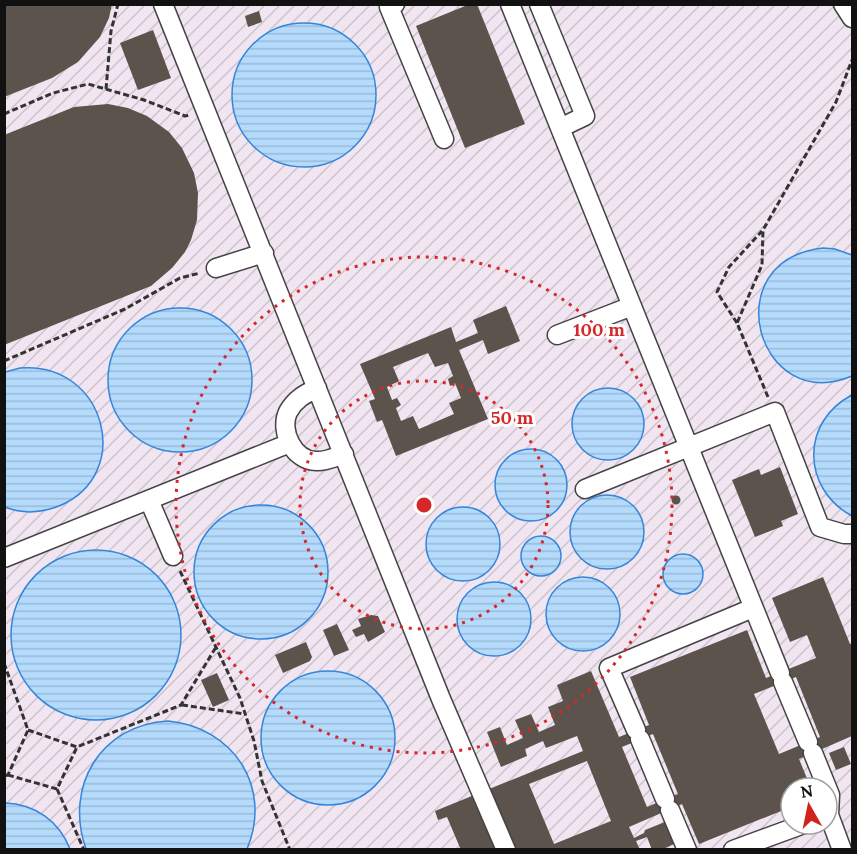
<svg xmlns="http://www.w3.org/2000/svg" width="857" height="854" font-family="Lora,serif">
  <defs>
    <pattern id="industrial-furrows" width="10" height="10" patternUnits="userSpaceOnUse" patternTransform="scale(1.5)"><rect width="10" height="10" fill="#f0e5f0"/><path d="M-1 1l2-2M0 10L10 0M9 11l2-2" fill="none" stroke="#cdc3cd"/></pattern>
    <pattern id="water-rules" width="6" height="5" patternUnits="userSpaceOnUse" patternTransform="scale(1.5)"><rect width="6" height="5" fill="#b4dafc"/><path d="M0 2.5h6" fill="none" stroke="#9abad7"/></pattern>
  </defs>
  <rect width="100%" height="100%" fill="#fffef5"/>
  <path fill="url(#industrial-furrows)" fill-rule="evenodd" d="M5,5H852V849L5,850ZM791,788H827V824H791Z"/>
  <path fill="url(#water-rules)" stroke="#3386db" stroke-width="1.5" d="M232 95a72 72 0 1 1 144 0a72 72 0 1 1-144 0Z
    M823,248L835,249L852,255V376C757,416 714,260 823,248Z
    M108 380a72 72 0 1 1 144 0a72 72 0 1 1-144 0Z
    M20,368C106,361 135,475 59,506C41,513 22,514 5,507V372Z
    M572 424a36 36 0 1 1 72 0a36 36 0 1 1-72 0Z
    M852,395V516C802,489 800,422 852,395Z
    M495 485a36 36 0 1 1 72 0a36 36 0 1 1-72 0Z
    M570 532a37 37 0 1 1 74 0a37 37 0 1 1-74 0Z
    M194 572a67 67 0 1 1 134 0a67 67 0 1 1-134 0Z
    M426 544a37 37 0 1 1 74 0a37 37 0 1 1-74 0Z
    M521 556a20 20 0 1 1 40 0a20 20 0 1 1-40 0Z
    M11 635a85 85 0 1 1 170 0a85 85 0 1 1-170 0Z
    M663 574a20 20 0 1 1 40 0a20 20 0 1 1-40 0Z
    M546 614a37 37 0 1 1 74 0a37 37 0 1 1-74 0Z
    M457 619a37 37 0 1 1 74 0a37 37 0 1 1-74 0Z
    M261 738a67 67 0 1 1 134 0a67 67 0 1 1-134 0Z
    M168,721C233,727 273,787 247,849H86C64,787 100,725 168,721Z
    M5,803C35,804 59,821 70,849H5Z"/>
  <path fill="#5b534c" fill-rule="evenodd" d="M4,4H112L109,18L100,37L78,62L52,78L4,97Z
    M470,4H477L525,124L465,148L416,26Z
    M259,11L262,22L248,27L245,16Z
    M153,30L171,78L138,90L120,43Z
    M108,104L128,108L147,116L169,132L182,148L194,173L198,193L197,220L191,240L185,252L172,268L151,286L4,345V135L74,107Z
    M506,306L520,341L488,354L483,340L459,350L488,419L396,456L382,420L377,422L369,401L375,399L360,364L451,327L456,342L478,333L473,320ZM428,353L435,367L448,363L453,376L448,379L450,386L455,383L461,398L449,403L454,414L419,429L413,416L401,421L396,408L401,405L397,398L392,400L387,387L399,381L393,367Z
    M780,467L798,514L781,521L783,526L755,537L732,480L759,469L761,475Z
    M671.5 500a4.5 4.5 0 1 1 9 0a4.5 4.5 0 1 1-9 0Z
    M823,577L850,644L852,643V736L799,759L811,788H791V807L699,844L682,804L629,827L634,838L644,833L645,830L665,822L674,844L661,850H652L647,837L636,841L640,850H461L447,817L438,820L435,811L583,751L577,736L546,748L543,741L525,749L527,756L501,767L487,732L500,727L507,745L523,738L515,720L531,714L539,732L555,725L548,707L563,701L557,685L591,671L619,737L649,725L630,677L747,630L766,678L816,658L807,635L790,642L772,598ZM796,677L820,737L779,754L754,694ZM653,734L678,794L647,807L622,747ZM587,761L611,821L554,844L529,784Z
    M371,615L378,616L385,632L368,642L364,634L356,637L352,630L361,626L358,619Z
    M337,624L349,650L334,656L323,630Z
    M306,642L312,657L310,661L283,673L275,655Z
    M217,673L229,700L213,707L201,680Z
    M844,747L851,764L836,770L829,753Z"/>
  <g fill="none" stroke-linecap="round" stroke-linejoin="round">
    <defs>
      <path id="minor" d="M163,4L441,699L506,850
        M395,4L389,7L444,139
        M510,4L780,673
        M539,4L585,116L560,128
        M843,4L852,18
        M216,268L264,253
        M557,335L632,306
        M317,388C305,394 295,399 288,412C279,431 294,461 316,461C325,462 335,457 344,454
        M585,489L775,412L820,527L844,534H852
        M149,500L173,556
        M4,558L290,443
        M783,682L808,742
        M636,730L609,668L753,608
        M640,739L665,799
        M813,753L830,795L829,815L827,816
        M670,810L687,850
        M829,815L842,850
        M733,850L804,824"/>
    </defs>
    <use href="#minor" stroke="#444" stroke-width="21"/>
    <path stroke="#333" stroke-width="3" stroke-dasharray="6 3" stroke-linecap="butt" d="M106,89L111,31L118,4
      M4,114L53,93L88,84L144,100L185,116L190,115
      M737,323L717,292L729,267L762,231
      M4,361L125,309L180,278L200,273
      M768,397L737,323L762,265L763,230L836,102L852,60
      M180,571L240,698L254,741L262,781L290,850
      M4,663L28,730L8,775L4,776
      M182,705L245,714
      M28,730L77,747L181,705L216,647
      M8,775L57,789L77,747
      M57,789L84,850"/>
    <use href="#minor" stroke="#fff" stroke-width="18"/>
  </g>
  <g fill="none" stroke="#d62828" stroke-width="3" stroke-dasharray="3 6">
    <circle cx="424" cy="505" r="124"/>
    <circle cx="424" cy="505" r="248"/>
  </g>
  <circle cx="424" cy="505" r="9" fill="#d62828" stroke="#fff" stroke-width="3"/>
  <g font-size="18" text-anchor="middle" font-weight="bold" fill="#d62828" stroke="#fff" stroke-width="6" stroke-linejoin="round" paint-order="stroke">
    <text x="599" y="336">100 m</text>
    <text x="512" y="424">50 m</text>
  </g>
  <rect width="857" height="854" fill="none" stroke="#111111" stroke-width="12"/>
  <g transform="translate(809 806) rotate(351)"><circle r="28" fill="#ffffff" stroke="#a0a0a0" stroke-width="1.5"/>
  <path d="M0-4.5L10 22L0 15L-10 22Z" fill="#d12319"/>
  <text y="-9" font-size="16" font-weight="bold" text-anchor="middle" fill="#111111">N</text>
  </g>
</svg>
